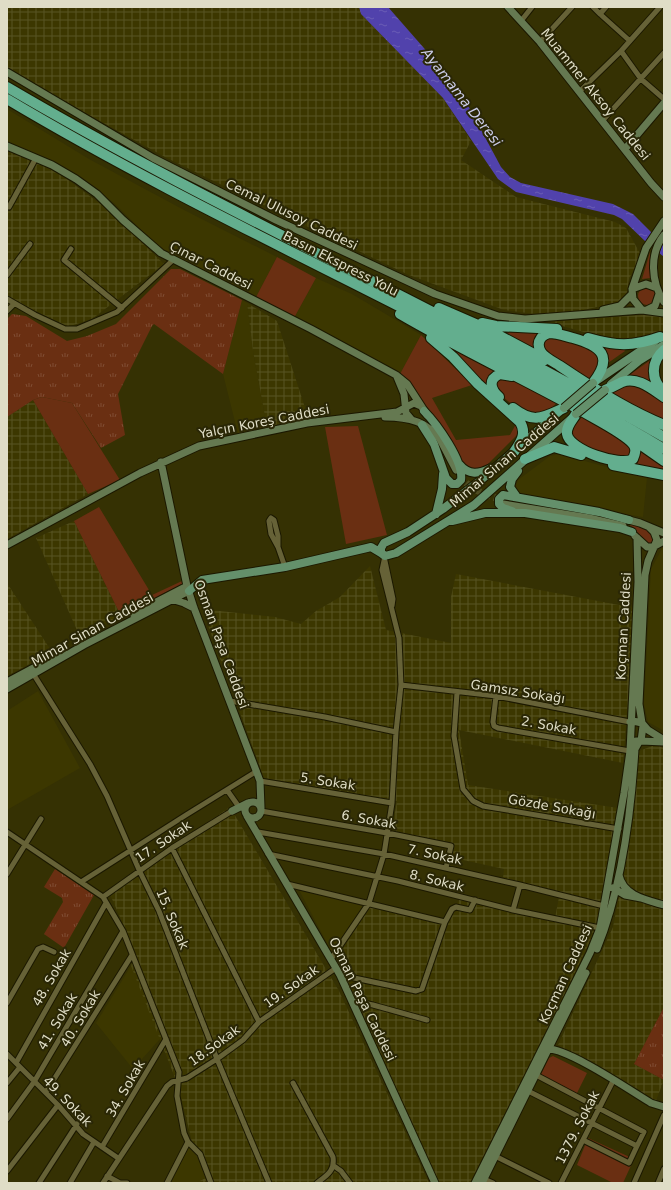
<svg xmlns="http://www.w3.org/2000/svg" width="671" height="1190" font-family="'DejaVu Sans',sans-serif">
  <defs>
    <pattern id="industrial-grid" width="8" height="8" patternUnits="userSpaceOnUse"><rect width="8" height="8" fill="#3c3700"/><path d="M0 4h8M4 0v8" fill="none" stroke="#585424"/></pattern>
    <pattern id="park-tufts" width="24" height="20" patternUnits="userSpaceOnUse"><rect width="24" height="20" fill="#6a2f12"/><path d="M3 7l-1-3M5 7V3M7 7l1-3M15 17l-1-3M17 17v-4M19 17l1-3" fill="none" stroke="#7f4d33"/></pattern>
    <pattern id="water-ripples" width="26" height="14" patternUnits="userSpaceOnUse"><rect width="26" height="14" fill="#5142ac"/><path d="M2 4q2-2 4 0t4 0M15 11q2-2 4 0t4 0" fill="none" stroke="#6a5db6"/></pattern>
  </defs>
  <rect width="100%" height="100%" fill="#353103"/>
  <path fill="#3c3700" d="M7,109L89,159L186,211L277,257L255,299L167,255L113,202L54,163L7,144Z
    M316,278L352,294L421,335L400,374L294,318Z
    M242,300L247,303L253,351L267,427L238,434L223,374Z
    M559,454L647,478L643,517L525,497L517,492L516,485L518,480L550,456Z
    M664,545V731L648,722L644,704L651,569Z
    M38,691L80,768L7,810V711Z
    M299,890L370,906L336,960Z
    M131,966L161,1038L133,1069L96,1023Z
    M189,1147L196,1154L206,1178L195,1183H170Z"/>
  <path fill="url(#industrial-grid)" d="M7,7H359L361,14L443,98L471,141L461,160L516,197L615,222L626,228L641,255L629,279L626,297L619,302L579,311L535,314L504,310L409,275L285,216L167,158L31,83L7,67Z
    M7,150L52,168L107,209L164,264L92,319L67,327L16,301L7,305Z
    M247,303L277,321L308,417L267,427L253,351Z
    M655,314L664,315V330L654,336L616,341L548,322Z
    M33,400L88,494L7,539V417Z
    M74,521L121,616L80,637L36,538Z
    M370,566L386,630L451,643V597L456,574L635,608L623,763L459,730L468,785L618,808L598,924L560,1005L470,1183H438L336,960L370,906L444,924L460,899L555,918L560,892L503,878L504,869L454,858L453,851L392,830L397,801L264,778L202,609L275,617L301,624L316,611L340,597Z
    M7,583L52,652L7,676Z
    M655,745L664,748V1007L634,1064L664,1080L655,1103L620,1084L558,1045L613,927L621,886L639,751Z
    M230,807L339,991L429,1183H195L206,1178L196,1154L189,1147L192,1142L179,1088L131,966L136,953L108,890Z"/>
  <path fill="#6a2f12" d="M650,252L651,278L642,279Z
    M277,257L316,278L294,318L255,299Z
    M638 296a9 9 0 1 1 18 0a9 9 0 1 1-18 0Z
    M495,328L547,330L535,349Z
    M421,335L472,385L432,398L456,440L510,435L516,424L520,432L485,467L477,470L461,463L409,383L400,374Z
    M553,337C573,343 622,352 587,380L546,354L543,342L547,338Z
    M600,345L624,349L625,351L608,363L607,355Z
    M446,346L496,370L487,387Z
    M652,359L653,385L628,376Z
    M498,378L509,379L558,402C551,408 543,416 533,414C521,412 489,393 498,378Z
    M629,385L642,389L664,403V422L612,393L620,387Z
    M42,397L72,403L120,480L88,494L33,400Z
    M582,417L630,445L631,455L623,459L585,447L573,437C572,428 576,424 582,417Z
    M358,426L387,535L346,544L325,427Z
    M639,449L664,464V472L631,464Z
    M99,507L152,595L182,581V584L121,616L74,521Z
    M626,523C638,525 648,527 654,539L652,544L650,545C640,539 638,528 626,523Z
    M553,1056L587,1073L576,1095L540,1076L549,1058Z
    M588,1138L634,1159L623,1183H613L577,1165Z"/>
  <path fill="url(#park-tufts)" d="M171,269H180L242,300L223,374L154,324L152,326L118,394L125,435L101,448L72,403L42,397L33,400L7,417V319L12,314L26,316L67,341L87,336L116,324Z
    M55,869L94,895L64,948L44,934L63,902L62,898L44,887Z
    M664,1007V1080L634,1064Z"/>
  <path fill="url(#water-ripples)" d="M359,7H388L458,87L501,167L510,177L521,183L613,204L633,214L653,234L646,242L622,219L614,215L516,192L498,179L443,98L361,14Z"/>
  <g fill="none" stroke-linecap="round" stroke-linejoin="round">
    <path stroke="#5142ac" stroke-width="8" d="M653,241L664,252"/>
    <path stroke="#4e4b20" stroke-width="7" stroke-dasharray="7 3.5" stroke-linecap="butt" d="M459,475C469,489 487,496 503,500"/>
    <defs>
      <path id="street" d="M593,7L600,14L606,7
        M600,14L630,41
        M521,21L532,7
        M540,42L572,7
        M621,51L641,79L664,99
        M579,92L621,51L660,7
        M603,120L664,53
        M9,207L36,158
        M71,249L64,260L122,308
        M7,275L30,244
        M7,299L35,315L65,329H77L117,312L173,260
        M7,311L14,304
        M278,547L271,534L269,521L271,518L274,520L278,536V547L285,567
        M385,556L382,570L399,638L401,685L396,732
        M385,561L393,599L392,606
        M34,675L90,764L107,796L140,872L159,911L217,1059L269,1183
        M401,685L496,696L630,722
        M457,693L454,736L463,789L473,801L483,806L619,829
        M496,696L493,722L494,726L498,728L630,751
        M230,701L325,717L396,732L392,803L384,854L369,903L331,959
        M260,781L392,803
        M227,790L239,807
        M261,811L387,833L451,846L446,868
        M7,832L103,897L123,931L179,1072L177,1096L184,1133L188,1142L200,1154L211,1183
        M258,832L384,854L520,885L604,906
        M172,848L259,1022
        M268,854L398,881L513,910L600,928
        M7,874L41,819
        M81,882L186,815L257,771
        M287,884L445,922L422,989L416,991L340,975
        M103,897L172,848L232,811
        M513,910L520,885
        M445,922L452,909L456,907L470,910L475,900
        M353,1001L373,1005L427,1020
        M7,1003L38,949L43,947L54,952
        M7,1054L58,1105L83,1134L118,1158
        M16,1063L106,903
        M7,1083L20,1067
        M293,1083L333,1157C335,1171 327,1175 317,1183
        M528,1091L637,1146L644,1132L536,1075
        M46,1092L132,955
        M7,1119L34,1082L123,931
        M583,1140L629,1163L637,1146
        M102,1147L166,1039
        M495,1156L549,1183
        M334,1166L341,1171L350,1183
        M7,1171L58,1105
        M107,1176L120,1183H127
        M484,1179L493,1183
        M39,1183L77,1124
        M70,1183L94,1142
        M103,1183L167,1086L172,1082L187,1078L217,1059L243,1040L259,1022L336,968
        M167,1183L188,1142
        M561,1183L613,1081
        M634,1183L664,1115
        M658,1183L664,1169"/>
      <path id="secondary" d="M508,7L540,42L651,183L664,197
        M7,72L153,158L276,220L435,294L498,316L525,319L642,310L664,313
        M7,146L52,165L76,179L97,194L123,220L161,253L311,329L396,375L407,384L427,415
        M625,149L664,103
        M664,235C649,254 651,282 664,302
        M632,289L646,284L657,288
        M603,310L620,306L632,294
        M642,310L633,299L632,289L646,248L664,221
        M647,310L655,306L659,294
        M397,377L404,394L406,413L411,419
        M385,417C402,417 426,419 436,437
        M434,428L456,470
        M161,462L187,586L194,608L260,781L261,808
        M503,504L589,518L623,526
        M625,519L640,523L664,533
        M635,536L647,547H653L664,541
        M7,545L140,473L199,446L307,423L397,412L414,403L421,406
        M171,599L184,603L194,608
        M133,614L187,586
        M7,682L65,651
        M7,689L84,645L189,591
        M630,722L633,721L642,723L648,730L664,740
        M642,723L639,704L645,575L648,561L657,540L654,532L649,527
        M636,741H641L643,726
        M641,741L664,742
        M245 810a8 8 0 1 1 16 0a8 8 0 1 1-16 0Z
        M232,811L248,803
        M247,816L340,975L435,1183
        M619,875C623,896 647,900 664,905
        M613,888L625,895L641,898
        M597,949C622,888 631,815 635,749L639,742
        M545,1049C565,1046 631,1091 651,1103L664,1107
        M475,1183L590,953L600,928L604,906L624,793L630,751L638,582L637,538
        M482,1183L586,973"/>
      <path id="primary" d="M596,381L655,341
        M611,384L640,360L664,345
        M559,412L481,480L443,509L408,532L384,543L381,548V553L385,556L396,553L474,505L571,419
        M422,425L434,444L446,478L452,484H457L461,480C464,462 437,424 424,411
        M459,464C469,476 479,474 491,468
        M517,497L510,487L512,479L518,471
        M512,511L503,508L499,504V499L503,495L599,512L629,520
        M436,514L442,489L443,474
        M452,521L485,513H525L620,528L632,532
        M189,591L202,580L285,567L367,548L371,547L381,553"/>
      <path id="highway" d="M7,87C221,213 449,312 664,437
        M7,99C220,226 450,322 664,449
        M439,308L485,328L545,360
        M400,314C458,348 520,377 580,410C593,418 624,433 633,444C637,449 635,454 633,459C620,467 569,450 567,434C566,426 572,421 576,414
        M482,323L496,326L557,329
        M431,338L453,357L478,384L520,422C527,433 521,442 514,452
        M588,338C616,346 632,347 660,337
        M664,350C651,361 650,380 664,392
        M593,383C614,356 601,346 573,338C565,336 557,333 549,333C546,334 543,335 541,338C538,342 538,347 541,352C545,358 554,362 560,366C591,387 629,411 664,425
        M605,390C611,388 616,385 622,382C637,376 652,389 664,397
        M499,397C490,389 488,379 500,374L512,376
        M513,408C534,424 542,418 564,408
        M631,438L664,461
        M525,459L554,447L581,455
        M613,465L664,475"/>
    </defs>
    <use href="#street" stroke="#1b1800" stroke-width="7"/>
    <use href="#secondary" stroke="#1b1800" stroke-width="9"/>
    <use href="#primary" stroke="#1b1800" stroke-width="10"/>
    <use href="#highway" stroke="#1b1800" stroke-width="12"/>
    <use href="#street" stroke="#666237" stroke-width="5"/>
    <use href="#secondary" stroke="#657951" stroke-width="7"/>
    <use href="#primary" stroke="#64906b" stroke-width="8"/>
    <use href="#highway" stroke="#63ae8e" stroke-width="10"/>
    <defs>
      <path id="primary-bridge" d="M564,408L593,383
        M576,414L605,390"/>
    </defs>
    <use href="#primary-bridge" stroke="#1b1800" stroke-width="10" stroke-linecap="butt"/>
    <use href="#primary-bridge" stroke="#64906b" stroke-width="8"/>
  </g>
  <g text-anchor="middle" stroke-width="4" stroke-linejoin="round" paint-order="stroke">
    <g font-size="13" fill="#dfddc6" stroke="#2a2706">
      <text transform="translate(596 94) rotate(51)" y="5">Muammer Aksoy Caddesi</text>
      <text transform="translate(292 214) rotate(26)" y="5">Cemal Ulusoy Caddesi</text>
      <text transform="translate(341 263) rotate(27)" y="5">Basın Ekspress Yolu</text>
      <text transform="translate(211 265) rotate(27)" y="5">Çınar Caddesi</text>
      <text transform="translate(264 421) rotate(-11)" y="5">Yalçın Koreş Caddesi</text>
      <text transform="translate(504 460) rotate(-40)" y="5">Mimar Sinan Caddesi</text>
      <text transform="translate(623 626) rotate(-87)" y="5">Koçman Caddesi</text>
      <text transform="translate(92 629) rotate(-29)" y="5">Mimar Sinan Caddesi</text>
      <text transform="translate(222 644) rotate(70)" y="5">Osman Paşa Caddesi</text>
      <text transform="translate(518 691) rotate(9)" y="5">Gamsız Sokağı</text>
      <text transform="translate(549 725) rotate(10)" y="5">2. Sokak</text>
      <text transform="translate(328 781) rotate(9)" y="5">5. Sokak</text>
      <text transform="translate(552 806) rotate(10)" y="5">Gözde Sokağı</text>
      <text transform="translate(369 819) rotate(10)" y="5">6. Sokak</text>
      <text transform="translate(163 841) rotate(-34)" y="5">17. Sokak</text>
      <text transform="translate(435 854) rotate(12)" y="5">7. Sokak</text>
      <text transform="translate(437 880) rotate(14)" y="5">8. Sokak</text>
      <text transform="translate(173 919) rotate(67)" y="5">15. Sokak</text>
      <text transform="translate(565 974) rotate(-65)" y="5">Koçman Caddesi</text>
      <text transform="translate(51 977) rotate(-60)" y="5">48. Sokak</text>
      <text transform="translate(291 986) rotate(-35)" y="5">19. Sokak</text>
      <text transform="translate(363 999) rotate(64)" y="5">Osman Paşa Caddesi</text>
      <text transform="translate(80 1018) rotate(-59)" y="5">40. Sokak</text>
      <text transform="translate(57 1021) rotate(-59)" y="5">41. Sokak</text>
      <text transform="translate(214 1045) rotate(-36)" y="5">18.Sokak</text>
      <text transform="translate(125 1088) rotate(-60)" y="5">34. Sokak</text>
      <text transform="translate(68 1101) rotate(46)" y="5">49. Sokak</text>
      <text transform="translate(577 1127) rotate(-63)" y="5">1379. Sokak</text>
    </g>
    <g font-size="14" font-style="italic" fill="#cbcce8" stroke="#2a2706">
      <text transform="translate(462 97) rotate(52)" y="5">Ayamama Deresi</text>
    </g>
  </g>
  <rect width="671" height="1190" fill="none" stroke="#dfddc6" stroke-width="16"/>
</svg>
